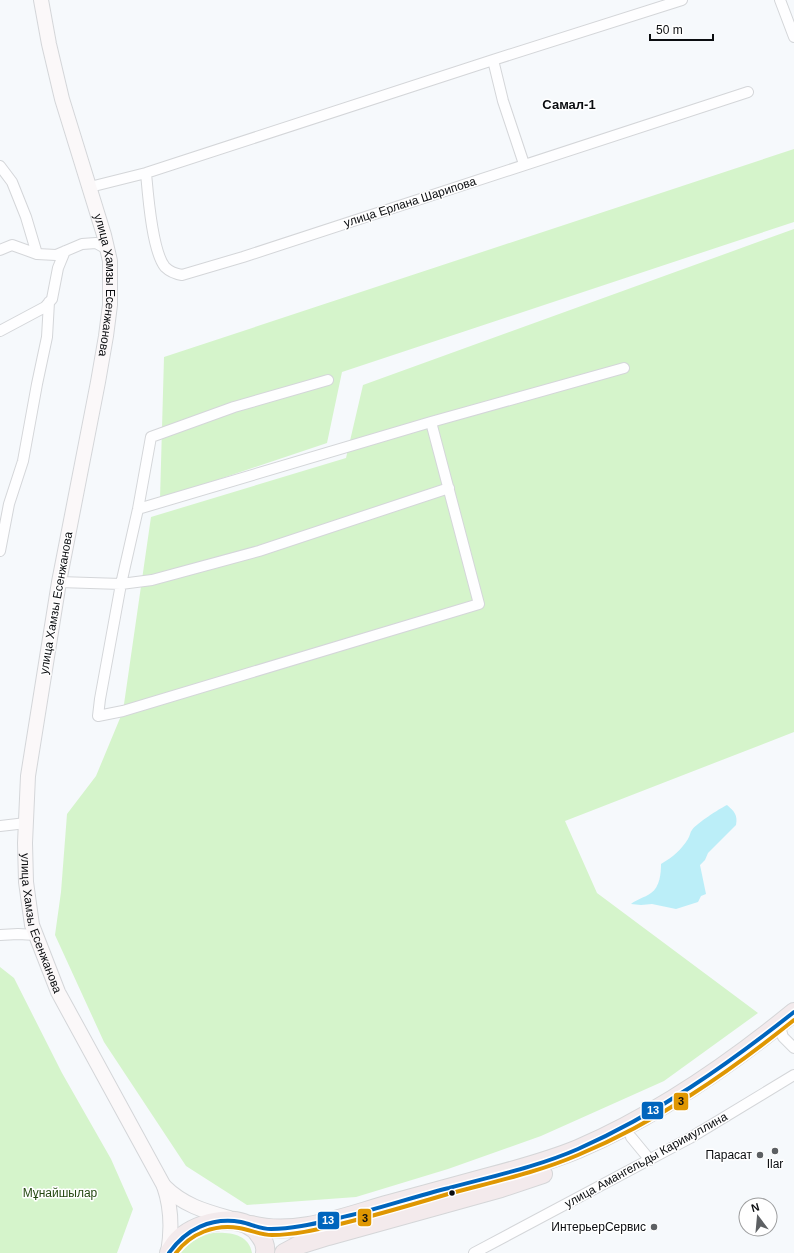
<svg xmlns="http://www.w3.org/2000/svg" width="794" height="1253" font-family="Arial,sans-serif">
  <rect width="100%" height="100%" fill="#f6f9fc"/>
  <path fill="#d5f4cb" d="M794,149V222L342,372L327,443L160,499L164,357Z
    M794,229V732L565,821L597,893L758,1013L664,1081L541,1136L448,1169L356,1197L247,1205L186,1166L104,1042L55,935L61,892L67,814L96,776L123,711L151,517L346,458L363,385Z
    M0,967L14,978L62,1073L111,1159L133,1209L117,1253H0Z
    M213,1233C229,1232 249,1234 252,1253H181C189,1242 199,1236 213,1233Z"/>
  <path fill="#bbeef8" d="M727,805C734,811 738,815 736,825L708,853L705,860L700,865L706,894L701,896L698,902L676,909L652,904L641,905L631,904C637,899 644,898 651,893C660,887 661,873 661,864C673,857 681,850 688,839C690,836 690,832 692,830C697,823 719,809 727,805Z"/>
  <g fill="none" stroke-linecap="round" stroke-linejoin="round">
    <defs>
      <path id="street" d="M780,0L794,37
        M493,60L503,101L524,164
        M0,166L12,182L26,217L37,254
        M146,173C148,195 152,251 165,267C170,272 176,274 182,275L243,257L748,92
        M90,187L146,173L493,60L682,0
        M0,250L12,245L37,254L56,255L82,244L96,243L107,249
        M0,331L45,307L52,299L58,268L65,251
        M328,380L234,407L151,437L138,509L121,584L100,699L98,716L123,711L479,604L431,422
        M138,509L431,422L624,368
        M0,551L9,504L23,461L37,384L47,337L49,302
        M59,582L121,584L152,580L259,551L449,488
        M0,826L26,823
        M0,935L18,934L36,935
        M779,1024L783,1037L794,1048
        M631,1137L650,1160
        M474,1253L690,1138L794,1075"/>
      <g id="secondary">
        <path id="s1" d="M41,0L49,44L62,99L104,235L110,261V305L106,336L98,382L59,582L28,776L25,843L26,882L32,925L58,992L164,1186C172,1209 172,1230 168,1253"/>
        <path d="M164,1186C183,1205 204,1211 229,1218"/>
      </g>
      <path id="highway" d="M251,1225C297,1237 346,1216 390,1204C423,1195 456,1186 489,1177C519,1169 549,1161 578,1149C657,1115 728,1066 794,1012
        M169,1253C172,1248 175,1242 180,1238C199,1221 244,1210 260,1236C264,1241 266,1247 265,1253
        M284,1253L299,1245L328,1236L501,1188L543,1174"/>
    </defs>
    <use href="#street" stroke="#d4d6d9" stroke-width="12"/>
    <use href="#secondary" stroke="#d4d6d9" stroke-width="16"/>
    <use href="#highway" stroke="#d5d6d8" stroke-width="20"/>
    <use href="#street" stroke="#fefeff" stroke-width="10"/>
    <use href="#secondary" stroke="#fbf8f9" stroke-width="14"/>
    <use href="#highway" stroke="#f3eaec" stroke-width="18"/>
    <defs>
      <path id="bus-1" d="M169,1253C186,1229 211,1217 241,1222C251,1224 260,1229 271,1229C294,1229 317,1223 339,1218C376,1210 412,1197 449,1188C493,1176 537,1167 578,1149C657,1114 727,1065 794,1012"/>
      <path id="bus-2" d="M176,1253C191,1233 215,1224 239,1228C251,1230 261,1235 272,1235C294,1235 315,1230 336,1225C374,1216 411,1205 448,1194C492,1182 536,1173 578,1155C657,1122 728,1073 794,1020"/>
    </defs>
    <use href="#bus-1" stroke="#fff" stroke-width="7"/>
    <use href="#bus-2" stroke="#fff" stroke-width="7"/>
    <use href="#bus-1" stroke="#0065bd" stroke-width="4"/>
    <use href="#bus-2" stroke="#df9702" stroke-width="4"/>
  </g>
  <g fill="#5d6063" stroke="#fff" stroke-width="1.5">
    <circle cx="775" cy="1151" r="4"/>
    <circle cx="760" cy="1155" r="4"/>
    <circle cx="654" cy="1227" r="4"/>
  </g>
  <circle fill="#0b0d10" stroke="#fff" stroke-width="1.5" cx="452" cy="1193" r="3.5"/>
  <g text-anchor="middle" stroke-width="3" stroke-linejoin="round" paint-order="stroke">
    <g font-size="12" fill="#0b0d10" stroke="#fff">
      <text transform="translate(410 202) rotate(-18)" y="4">улица Ерлана Шарипова</text>
      <text dy="4" stroke="none"><textPath href="#s1" startOffset="294">улица Хамзы Есенжанова</textPath></text>
      <text transform="translate(56 603) rotate(-80)" y="4">улица Хамзы Есенжанова</text>
      <text dy="4" stroke="none"><textPath href="#s1" startOffset="942">улица Хамзы Есенжанова</textPath></text>
      <text transform="translate(646 1160) rotate(-29)" y="4">улица Амангельды Каримуллина</text>
    </g>
    <g font-size="12" fill="#0b0d10" stroke="#fff" text-anchor="end">
      <text x="752" y="1159">Парасат</text>
      <text x="775" y="1168" text-anchor="middle">Ilar</text>
      <text x="646" y="1231">ИнтерьерСервис</text>
    </g>
    <g font-size="12" fill="#254812" stroke="#fff">
      <text x="60" y="1197">Мұнайшылар</text>
    </g>
    <g font-size="13" font-weight="bold" fill="#0b0d10" stroke="#fff">
      <text x="569" y="109">Самал-1</text>
    </g>
  </g>
  <g stroke="#fff" stroke-width="1.5">
    <rect x="673" y="1092" width="16" height="19" rx="4" fill="#df9702"/>
    <rect x="641" y="1101" width="23" height="19" rx="4" fill="#0065bd"/>
    <rect x="357" y="1208" width="15" height="19" rx="4" fill="#df9702"/>
    <rect x="317" y="1211" width="23" height="19" rx="4" fill="#0065bd"/>
  </g>
  <g font-size="11" text-anchor="middle" font-weight="bold" fill="#fff">
    <text x="653" y="1114">13</text>
    <text x="328" y="1224">13</text>
  </g>
  <g font-size="11" text-anchor="middle" font-weight="bold" fill="#111">
    <text x="681" y="1105">3</text>
    <text x="365" y="1222">3</text>
  </g>
  <g transform="translate(758 1217) rotate(344)"><circle r="19" fill="#ffffff" stroke="#9d9e9f"/>
  <path d="M0-3L7 15L0 10L-7 15Z" fill="#5d6063"/>
  <text y="-6" font-size="11" font-weight="bold" text-anchor="middle" fill="#0b0d10">N</text>
  </g>
  <path d="M650 34v6h63v-6" fill="none" stroke="#0b0d10" stroke-width="2"/>
  <text x="656" y="34" font-size="12" fill="#0b0d10" stroke="#ffffff" stroke-width="3" paint-order="stroke">50 m</text>
</svg>
